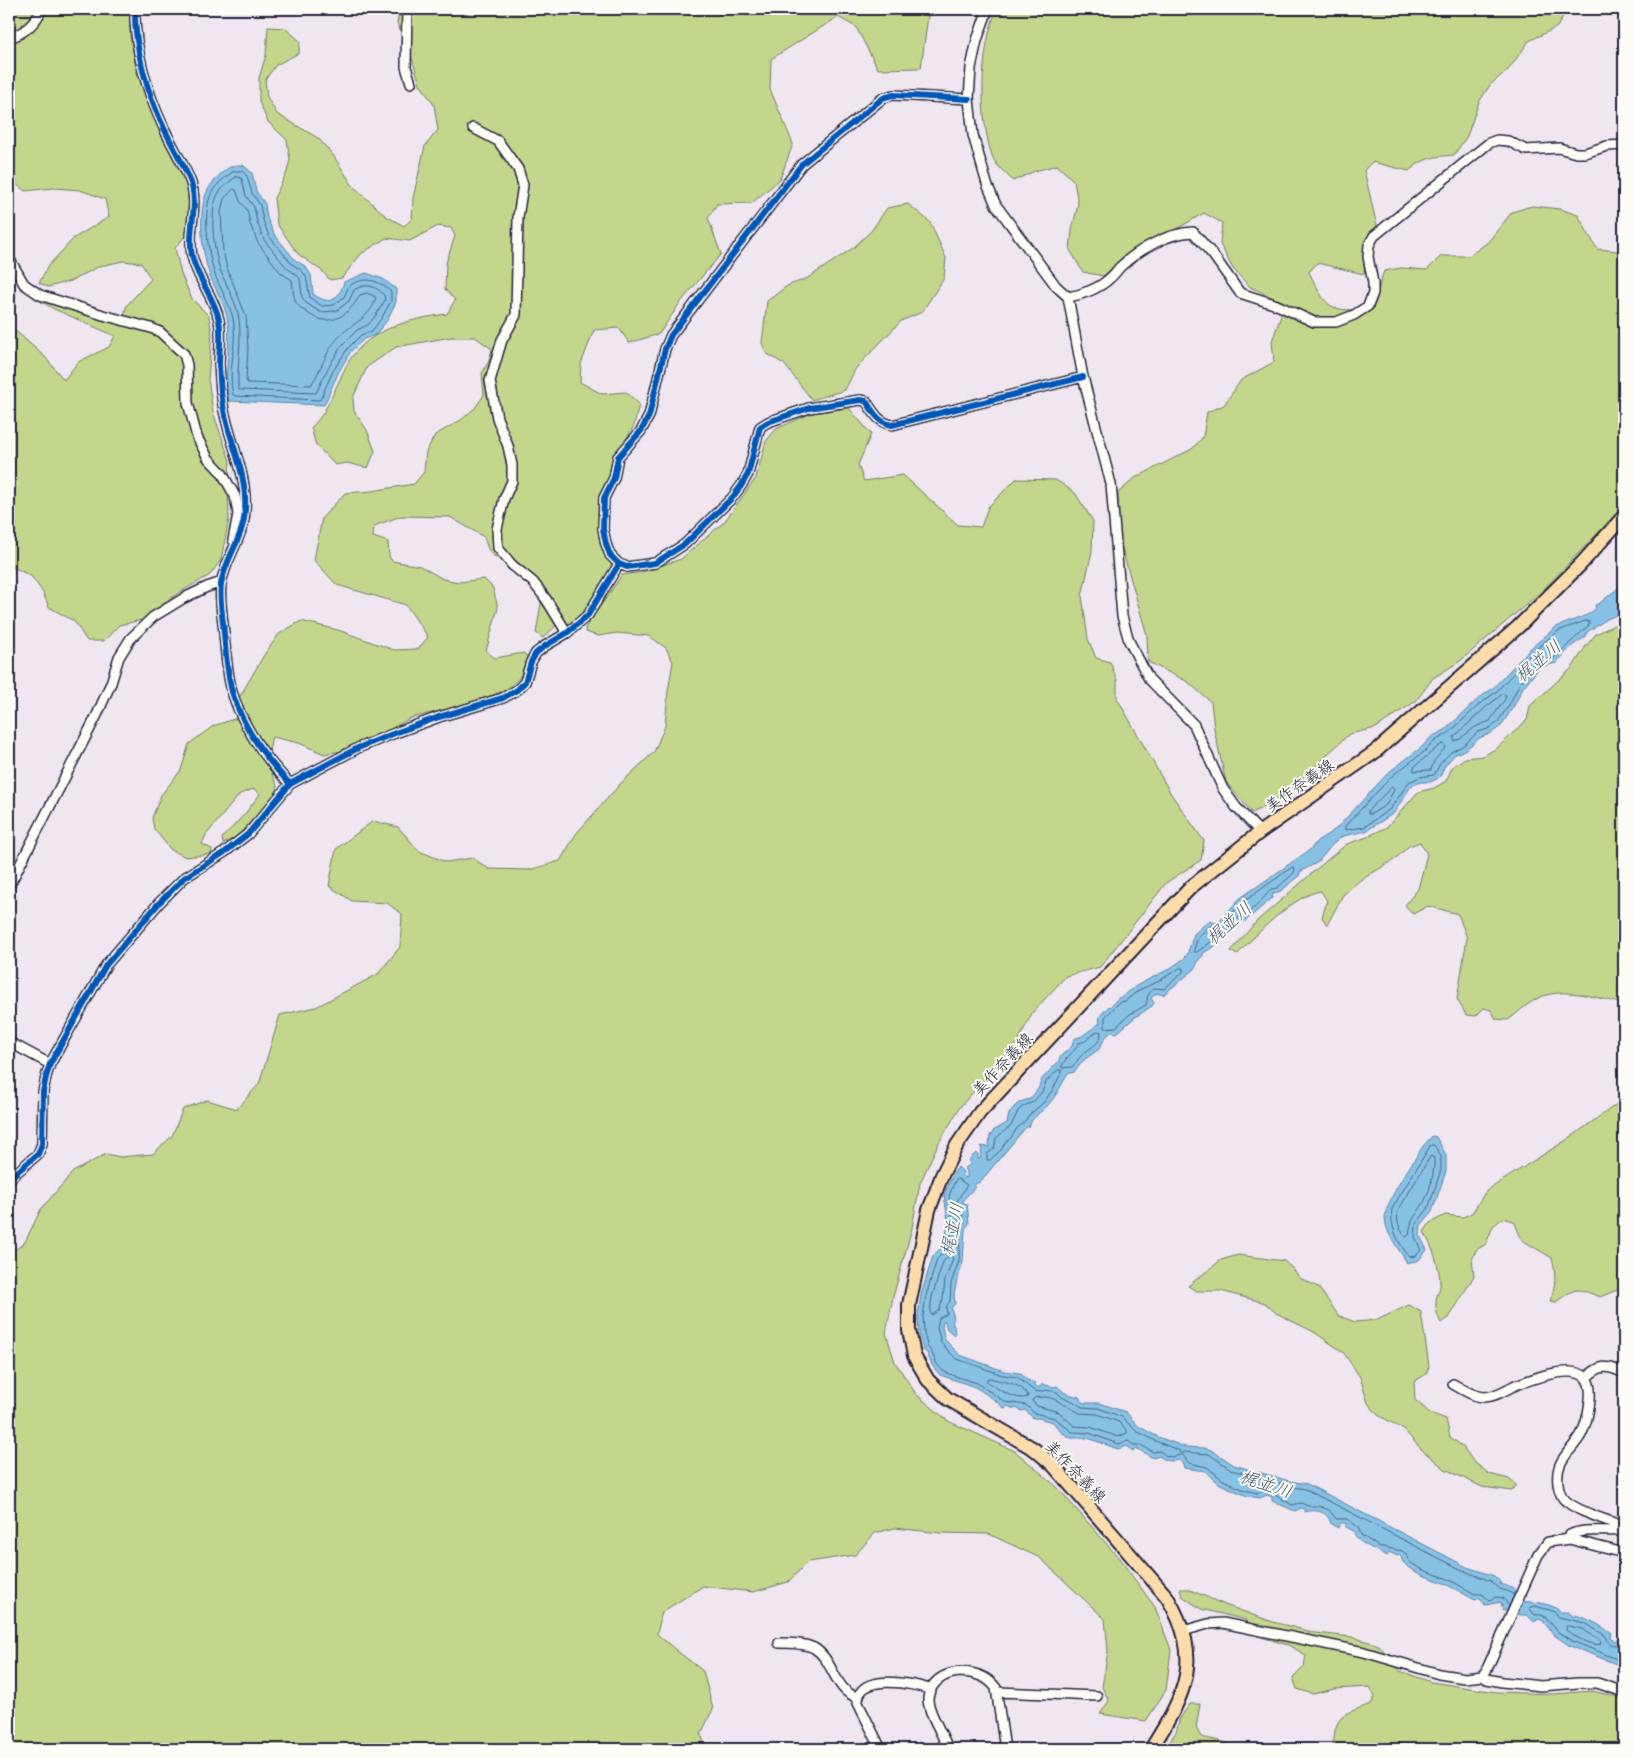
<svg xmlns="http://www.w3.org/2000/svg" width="1633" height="1758" font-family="Pangolin,'Klee One',sans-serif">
  <rect width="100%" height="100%" fill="#efe6f0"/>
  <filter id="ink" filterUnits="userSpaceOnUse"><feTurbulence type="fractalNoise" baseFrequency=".02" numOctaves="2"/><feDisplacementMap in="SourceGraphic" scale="10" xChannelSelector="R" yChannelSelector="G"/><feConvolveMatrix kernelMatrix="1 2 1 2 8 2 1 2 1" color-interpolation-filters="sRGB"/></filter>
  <g filter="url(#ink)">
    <path fill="#c2d68c" stroke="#727c64" d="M9,9H130V36L137,73L156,121L188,188L190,207L187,234L175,248L181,274L192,299L209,316L212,334L208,379L213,412L230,461L228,488L229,519L221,560L210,575L177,594L142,620L119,625L104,641H87L74,621L49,607L42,591L31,576L9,565V325L45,357L64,380L78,362L109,347L115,336L54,309L40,301L53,302L123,319L127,305L151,279L141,263L123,261L100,266L71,281L48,287L39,283L48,266L74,238L109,217L105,199L80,190L54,188L25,191L9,178Z
      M400,9H929L921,68L878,69L856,27L838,17L771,59L770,89L793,144L780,179L752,203L717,204L708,218L721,254L680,303L659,334L629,343L619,328L594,330L581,364L580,382L602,394L626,392L639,404L634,426L613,460L609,483L599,502L598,523L605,555L614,567L577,623L558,624L543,638L536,633L541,604L539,585L509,554L495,557L488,549L484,537L450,517L401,516L374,526L373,537L388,542L389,556L392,561L420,566L443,579L459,582L484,579L493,588L498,608L486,651L495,658L524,653L527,657L520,677L506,690L468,704L411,718L389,730L342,751L324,754L299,743L272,737C268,750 268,764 273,777C276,783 278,785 277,792L238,836L223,844L222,838L244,815L260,794L254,789L240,794L206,835L202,844L212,849L211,854L186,857L171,850L154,829L152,818L161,795L181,770L189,744L213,726L237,718L244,708L239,698L264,655L279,634L301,621L338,630L394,650L418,649L428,637L406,605L337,585L314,560L322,518L345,493L372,491L414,484L424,472L426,452L435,435L461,420L475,408L484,395L482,373L489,361L492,349L475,337H451L396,347L367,367L353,398L354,411L367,430L375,451L368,468L347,463L335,465L316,445L311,428C316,422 322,416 325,410C334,394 340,377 349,361C370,328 411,319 447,314L455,300L445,289L446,263L455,236L451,228L438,226L410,241L386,238L361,254L342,278L330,280L322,271L298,254L277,224L274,198L287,172L290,160L287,140L268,122L259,102V78L266,55L268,27L285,28L300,41L299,53L276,65L265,80L267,97L277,114L318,138L333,155L353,186L386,216L404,226L412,219L413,198L425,146L438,130L434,105L420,84L410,52L397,23Z
      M997,9H1561L1563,17L1557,27L1529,41L1509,69L1490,85L1479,102L1467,136L1454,155C1433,157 1425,157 1409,171L1372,162L1364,170L1377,226C1367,241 1365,255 1364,274L1317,263L1309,272C1327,309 1329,313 1371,308C1378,298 1379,283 1384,271L1401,268L1427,270L1441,256H1469L1488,242L1512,212L1532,206L1560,209L1578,215L1597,249L1618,251L1624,246V506L1541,592L1459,662L1433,678L1416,701L1376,728L1349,734L1282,798L1252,813L1226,782L1214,729L1211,702L1188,682L1148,662L1147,635L1120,542L1118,493L1135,478L1192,449L1203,437L1207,412L1224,405L1241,380L1274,362L1272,341L1281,316L1283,302L1250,287L1233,269L1220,244L1222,223L1204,213L1175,230L1133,250L1103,276L1083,272L1070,250L1072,230L1078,204L1074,181L1057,165L1035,171L1013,181C1007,174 996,166 993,158C978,118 980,47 997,9Z
      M908,204L930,222L946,258L944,278L922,312L901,321L856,368L845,390L812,400L784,364L766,353L762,343L767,301L787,286L808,278L853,248L872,230L887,208Z
      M849,408L871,434L858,465L864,481L903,475L958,525L981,527L988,507L1016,479L1056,480L1075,493L1093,521L1092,551L1082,596L1088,639L1096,658L1110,662L1117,680V698L1171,794L1204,841L1201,860L1167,882L1100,967L1066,976L1032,1013L1018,1042L960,1107L938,1144L920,1183L912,1228L893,1297L886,1333L895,1362L916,1394L948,1421L1015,1451L1057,1487L1119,1558L1155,1607L1171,1650L1166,1690L1146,1721L1100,1714L1109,1701L1102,1687L1108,1651L1105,1619L1040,1558L989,1534L940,1533L895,1528L875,1533L855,1555L808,1562L788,1582L753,1592L703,1586L662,1612L657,1634L677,1651L703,1671L713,1709L701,1734L706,1749H9V1255L25,1242L41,1209L73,1172L106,1154L120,1157L153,1154L172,1136L183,1109L207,1100L237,1109L259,1084L280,1015L316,1007L378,974L400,947L402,914L387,903L352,901L329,886L336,849L373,821L398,827L419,851L446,862L473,858L489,869L529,870L560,861L576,834L620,784L654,752L665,726L668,691L673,662L666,648L649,636L617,633L598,636L586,632L585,628L622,575L643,572L681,559L724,522L756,478L766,441L776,429L812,413Z
      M1624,620V1004C1596,998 1559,984 1533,1001C1524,1006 1517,1014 1508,1020L1496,1019L1491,1010L1484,1008L1476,1016L1466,1015L1457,999L1467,938L1458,914L1428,906L1413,914L1405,905L1418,889L1427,854L1420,842L1409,846L1394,860L1359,881L1343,895L1327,925L1322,917L1327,901L1321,891C1295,894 1254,936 1237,955L1231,951L1257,921L1326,861L1347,844L1367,837L1387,827L1418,792L1434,788L1446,781L1453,766L1465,758L1483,756L1497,748L1527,720L1530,706L1572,668L1586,646L1596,634Z
      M1624,1099V1294L1617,1290L1600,1297C1577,1288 1577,1286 1556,1302L1550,1301C1556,1286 1556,1273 1552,1258L1522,1240L1514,1221L1503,1218L1493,1226L1486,1244L1476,1250L1472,1260L1474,1276L1449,1318L1441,1323C1437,1315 1434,1305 1437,1296C1438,1292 1440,1290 1440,1285C1440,1267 1433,1248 1424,1232L1430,1223L1445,1215L1463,1217L1472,1213L1486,1191L1571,1137Z
      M1238,1255L1284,1261L1294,1270L1300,1278L1318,1287L1339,1316L1355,1322L1377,1320L1409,1305L1421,1312L1429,1366L1426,1374L1414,1382L1415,1400L1430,1413L1446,1419L1450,1437L1463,1447L1473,1461L1489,1474L1509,1479L1516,1485L1512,1491L1482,1487L1445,1469L1421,1449L1404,1430L1378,1415L1368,1403L1360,1377L1343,1352L1314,1332L1276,1313L1265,1303L1221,1291H1196L1188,1286L1221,1260Z
      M1180,1589H1188L1225,1605L1273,1622L1316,1633L1352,1637L1379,1645L1400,1671L1431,1682L1496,1692L1554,1694L1592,1691L1623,1698L1624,1699V1749H1330C1336,1739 1333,1736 1336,1727C1340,1712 1359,1709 1371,1704L1375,1697L1370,1687L1334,1689L1313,1694L1297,1689L1293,1678L1304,1667L1306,1655L1288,1645L1258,1636L1246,1620L1201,1609L1182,1596Z
      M1190,1704H1200L1196,1728L1201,1737L1224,1742L1239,1749H1164L1176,1732L1180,1718Z"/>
    <path fill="#87c2e6" stroke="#5f82a2" d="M243,165L252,173L256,191L265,204L267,218L274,234L295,260L305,266L311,275L313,294C330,306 338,301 344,282L366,273L383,279L396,289V302L386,322L375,335L364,339L351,351L338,373L324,405L229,401C223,375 231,348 228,322C226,306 216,291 210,276C202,256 197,208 208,190C212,182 223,170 232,166C235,165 240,165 243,165Z
      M1624,583V597L1617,605L1624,604V612L1607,619L1587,632L1585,637L1572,646L1556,663L1540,667L1523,687L1515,704L1501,726L1490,734L1481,737L1466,749L1454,755L1444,767L1441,775L1437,779L1430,782H1421L1411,786L1394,813L1366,831L1343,836L1332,845L1318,862L1300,872L1299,876C1291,881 1286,889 1275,894L1273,893L1272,898L1243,923L1236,924L1214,947L1203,953V956L1199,959L1195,969L1163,995L1157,993L1151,998L1154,1003L1152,1006L1134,1018L1117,1033L1111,1032L1105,1038L1099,1049L1084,1060L1074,1072L1067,1074C1062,1085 1056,1096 1048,1105C1041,1113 1032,1116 1029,1127H1026L980,1182L975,1184V1187L963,1200L962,1202L967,1204L969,1223L965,1229L963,1262L956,1284L954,1294L955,1304L951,1308L954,1318L952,1323L954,1325L955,1336L947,1329L945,1321L943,1322L942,1327L945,1340L960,1355L1004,1371L1020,1373L1027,1380L1035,1383V1387H1040L1042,1384L1054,1387L1057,1386L1065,1393L1079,1397L1083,1403H1099L1126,1412L1138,1426L1158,1437L1185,1447L1204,1448L1211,1450L1234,1465L1289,1481L1307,1484L1467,1567L1494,1576L1502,1583L1500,1584C1514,1587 1517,1592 1525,1602C1533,1601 1555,1604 1560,1612H1568L1574,1617L1575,1615C1590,1619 1600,1625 1612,1634L1611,1638L1614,1641L1618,1639L1624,1640V1667L1570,1646L1554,1635L1543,1621L1539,1619L1534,1622L1527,1615H1521L1503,1610L1501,1602L1485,1605L1480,1598L1475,1600L1444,1583L1422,1575L1409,1568L1403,1562L1400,1555L1397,1556L1389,1552L1387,1556C1377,1549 1355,1544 1354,1531L1346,1527V1523H1340L1338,1528L1331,1524C1328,1511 1316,1509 1305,1512L1304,1509L1301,1508L1295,1511L1272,1501V1497L1267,1495L1260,1498L1247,1496L1220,1484L1205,1471L1184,1468L1183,1464L1179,1460C1170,1462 1166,1461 1159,1456L1153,1458L1138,1449L1133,1451L1127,1446L1118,1449L1088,1438H1071L1061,1432L1053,1422L1038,1418H1033L1025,1410L1022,1411L1016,1408H1011L1009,1406L1004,1408L995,1400L975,1387L940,1375L933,1367L927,1353L923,1350L919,1333L918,1316L921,1295L933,1256L942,1247L947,1230L948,1221L944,1195L952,1176L958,1167L963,1172L964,1177L967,1178V1172L965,1168L970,1165C968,1158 971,1158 976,1153L978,1154V1159H980L982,1150L980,1146L989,1147L990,1135L993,1134V1131L1007,1123L1009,1114L1014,1107L1020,1102L1030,1099L1038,1089L1042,1079L1058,1062L1061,1056L1072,1046L1074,1039L1082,1036L1100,1023L1099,1017L1109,1006L1110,1007L1118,998L1122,997L1136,986L1169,969L1182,960L1187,955L1194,934L1207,922L1209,921L1215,923L1220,921L1239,899L1311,849L1317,841L1336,829L1389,772L1422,747L1431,737L1445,730L1478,699L1493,688L1532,647L1556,627L1587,615L1596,609L1595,605L1600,603Z
      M1432,1136L1436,1137L1446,1155V1171L1432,1212L1421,1225L1420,1236L1427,1250L1419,1260L1407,1263C1400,1250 1385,1233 1385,1218C1385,1201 1414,1161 1424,1145Z"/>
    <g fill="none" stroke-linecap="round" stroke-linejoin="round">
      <path stroke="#4a627f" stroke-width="1" d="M234,171H242L247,176L252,193L260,205L263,220L269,236L292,264L301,270L306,276L310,298L322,306L334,305L344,297L349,286C364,276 378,279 391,292V301L381,319L372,331L361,335L348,348L333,371L320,400L235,396L233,395C227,370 238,343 233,318C229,302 219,287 214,272C208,253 202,210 212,192C217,183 226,177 234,171Z
        M236,177H239L242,179L246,196L254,207L257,222L264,240L287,268L297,275L300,279L302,297L306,303L320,312L336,311L349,301L354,290C365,283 375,285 384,295L385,300L376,315L368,325L357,330L342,345L328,368L316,393L240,390L238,389C237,365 242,342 239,319C237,303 227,287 221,272C214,255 209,214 217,196C221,188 229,182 236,177Z
        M234,189L236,190L240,201L247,210L250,224L258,243L281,273L292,280C293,288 293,297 297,304C300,308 305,311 309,314C331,329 350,314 360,295L367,293L376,297C371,319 351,323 338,338C325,352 321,371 311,385L248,383L246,381L248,348L246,316L227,268L223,251L221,211L224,199Z
        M1586,621L1589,622V625L1553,659L1537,663L1519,684L1511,702L1497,723L1488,729L1478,732L1464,745L1451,752L1440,764L1434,775L1420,777L1409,782L1390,809L1364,827L1345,830V826L1393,775L1425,751L1435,741L1449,733L1481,703L1496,692L1535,650L1558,631Z
        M1503,694L1506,695L1505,699L1490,721L1475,727L1460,739L1454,741V737L1485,708Z
        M1444,744L1446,747L1434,761L1431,770L1414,771V767L1439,746Z
        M1392,787L1394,790L1386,805L1371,814H1368V811Z
        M1293,867L1295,869L1294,873L1277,888L1271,889C1262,901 1245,920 1230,920V916L1242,903Z
        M1220,926L1222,927V930L1211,942L1197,952H1194V949L1198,937L1209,927Z
        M1180,968H1183V972L1164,989L1155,988C1145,996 1149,995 1146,1005L1130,1014L1116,1027L1105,1028V1017L1120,1002L1125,1001L1139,990L1157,982Z
        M1098,1031L1101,1032C1102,1044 1090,1047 1082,1055C1078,1059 1076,1063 1072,1067L1062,1068V1066C1066,1056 1075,1052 1079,1043L1085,1041Z
        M1058,1070H1061L1062,1072L1052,1091L1043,1103L1029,1115L1025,1121L1017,1128L1011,1138L1005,1142L1002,1149L990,1160H987V1154L994,1149L996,1138L1011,1126L1018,1111L1022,1107L1033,1102L1042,1092L1046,1082Z
        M1431,1145H1434L1441,1156V1170L1428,1209L1416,1224L1415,1237L1421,1250L1416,1256L1410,1257C1399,1245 1389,1225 1392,1209Z
        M1431,1156L1434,1158C1435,1172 1429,1196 1421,1207C1413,1220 1411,1219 1409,1235L1406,1237C1399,1229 1396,1221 1398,1211Z
        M958,1179L967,1185L957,1201L962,1209L963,1223L960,1233L959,1261L951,1283L950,1301L946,1307L947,1314L939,1318L937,1328L941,1342L950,1353L957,1359L1003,1375L1017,1377L1034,1391L1041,1392L1045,1390L1057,1392L1063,1398L1071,1400L1082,1407L1098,1408L1122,1417L1136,1431L1156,1441L1180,1451V1455L1172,1457L1166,1456L1160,1451L1153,1452L1141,1445H1134L1128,1441L1118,1444L1089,1433L1072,1432L1055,1418L1034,1413L1026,1405L1005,1402L977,1383L949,1374L943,1371L937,1364L931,1351L927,1346L924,1332L923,1316L926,1296L937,1259L946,1250L952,1231L953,1221L949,1196L955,1181Z
        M951,1256L953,1259L945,1280L943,1299L939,1310L932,1315L930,1312L932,1297L943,1262L946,1258Z
        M990,1378C1002,1382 1024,1383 1028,1397C1014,1401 999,1389 987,1382V1379Z
        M1046,1397L1054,1399L1080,1413L1097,1414L1119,1422L1127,1431V1433L1118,1437L1090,1427L1074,1426L1059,1412L1037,1406L1032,1401L1034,1398Z
        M1509,1606L1503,1598L1496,1597L1489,1600L1482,1594H1475L1446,1578L1423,1570L1409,1562L1406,1554L1402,1551L1378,1546L1361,1535L1358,1527L1347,1519H1336L1329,1510L1319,1506H1308L1301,1503L1292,1505L1268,1490L1257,1493L1242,1489L1223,1480L1207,1467L1189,1463L1182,1454L1184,1452L1209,1454L1232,1470L1288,1486L1305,1489L1464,1571L1491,1581L1500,1589L1507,1591L1514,1595
        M1569,1626L1583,1629L1588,1633L1600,1639L1601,1644C1591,1647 1574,1636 1566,1630V1627Z
        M1624,1645C1615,1646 1608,1646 1606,1636L1585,1623L1559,1617L1553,1611L1535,1606L1529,1608L1535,1615H1541L1546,1617L1558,1632L1572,1641L1624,1662"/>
      <defs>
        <path id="street" d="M135,9C134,47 147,93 164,128C172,146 184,164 191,183C199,207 187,232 192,256C197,279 215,298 219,320C222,336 219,350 219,365C220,376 220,388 222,398C226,436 248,471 245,510C244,537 225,559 221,584C219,600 223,618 224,634C226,654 227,675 233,695C244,729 265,758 290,784
          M407,9L406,67L411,83
          M988,9L977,40L971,68L969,99L973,135L987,184L996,205L1056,286L1068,297L1083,377L1111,484L1122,616L1129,641L1149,679L1194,725L1223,789L1236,807L1260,832
          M9,38C25,33 35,24 42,9
          M969,99L893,95L883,98L802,164L671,335L665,349L649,416L641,431L618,457L614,478L604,498L603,529L606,544L610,555L619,564L627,567L655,563L685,544L732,498L741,486L748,474L760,427L768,422L809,408L860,400L866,401C874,413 878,422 892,425L1083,377
          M473,128L498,141L518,169L523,185L518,217L516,315L502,340L490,381L497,418L508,446L512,465V481L504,499L497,529L498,548L512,565L533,582L546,599L567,633
          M9,258L24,284L40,295L103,315L151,328L160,332L184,354L187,365L188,403L197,437L208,458L222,473L235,496L238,514L233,540
          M1068,297C1082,295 1100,288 1110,278C1114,275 1117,270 1120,267C1139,249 1168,233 1193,232L1213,255L1240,293L1277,305L1314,322H1336L1354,315L1368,306L1373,293V283L1368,257L1369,245L1374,236L1489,143L1497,140L1508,141L1526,150L1559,148L1576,153H1585L1607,146L1624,145
          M9,886L97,715L111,683L119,657L131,638L153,617L184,598L207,587L222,582
          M9,1042L50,1064
          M9,1179L38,1154L42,1144L43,1092L46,1077L50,1064L106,965L129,938L159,903L184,878L225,852L248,834L290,784L358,748L395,733L439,717L503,698L517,690L525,682L531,662L536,653L545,646L567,633L588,615L619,564
          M1586,1378C1600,1364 1607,1365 1624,1373
          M1453,1384C1462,1389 1474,1397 1484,1397C1496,1397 1506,1389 1516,1385C1532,1379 1571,1364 1585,1377C1596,1387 1587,1423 1581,1435C1570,1454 1555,1459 1558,1484C1559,1490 1561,1498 1566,1501C1579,1512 1599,1517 1614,1523L1619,1527L1620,1531
          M1569,1539L1570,1535C1584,1527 1608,1533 1624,1530
          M1183,1631L1208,1624L1223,1623L1364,1652L1439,1674L1465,1678L1482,1676L1487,1679L1502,1682L1541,1686L1578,1683H1597L1624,1692
          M779,1643C790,1643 804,1643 814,1648C834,1660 834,1691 857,1697
          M1482,1676L1486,1671L1538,1555L1548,1542L1569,1539L1624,1553
          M997,1692L1097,1696
          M881,1749L858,1703C856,1672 914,1683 931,1690
          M948,1749C944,1736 927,1711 928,1698C933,1666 980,1665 996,1688L1005,1749"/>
        <path id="primary" d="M1151,1749C1186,1693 1204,1659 1167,1597L1053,1465L1034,1449L948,1399L928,1380L914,1356L909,1330V1305L929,1210L942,1175L957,1145L980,1112L1191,887L1260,832L1375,752L1518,627L1580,565L1624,516"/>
      </defs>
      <use href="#street" stroke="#22223b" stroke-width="12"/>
      <use href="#primary" stroke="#22223b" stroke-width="16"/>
      <use href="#street" stroke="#fdfcf7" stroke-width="9"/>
      <use href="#primary" stroke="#fddcac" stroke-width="12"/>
      <defs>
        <path id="cycleway" d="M135,9C134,47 147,93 164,128C172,146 184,164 191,183C199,207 187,232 192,256C197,279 215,298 219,320C222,336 219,350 219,365C220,376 220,388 222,398C226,436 248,471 245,510C244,537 225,559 221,584C219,600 223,618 224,634C226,654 227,675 233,695C244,729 265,758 290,784
          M969,99L893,95L883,98L802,164L671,335L665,349L649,416L641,431L618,457L614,478L604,498L603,529L606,544L610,555L619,564L627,567L655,563L685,544L732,498L741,486L748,474L760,427L768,422L809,408L860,400L866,401C874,413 878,422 892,425L1083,377
          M9,1179L38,1154L42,1144L43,1092L46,1077L50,1064L106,965L129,938L159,903L184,878L225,852L248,834L290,784L358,748L395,733L439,717L503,698L517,690L525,682L531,662L536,653L545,646L567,633L588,615L619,564"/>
      </defs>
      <use href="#cycleway" stroke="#fdfcf7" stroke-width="9"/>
      <use href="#cycleway" stroke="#0057b8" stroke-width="6"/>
    </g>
  </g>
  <g text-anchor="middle" stroke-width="4" stroke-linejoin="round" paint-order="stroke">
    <g font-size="16" fill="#22223b" stroke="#fdfcf7">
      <text transform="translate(1299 785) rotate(-35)" y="6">美作奈義線</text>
      <text transform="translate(1002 1064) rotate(-47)" y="6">美作奈義線</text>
      <text transform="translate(1076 1471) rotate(46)" y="6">美作奈義線</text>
    </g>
    <g font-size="18" font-style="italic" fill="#455a77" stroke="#fdfcf7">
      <text transform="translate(1538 661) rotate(-40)" y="6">梶並川</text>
      <text transform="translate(1229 923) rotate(-42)" y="6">梶並川</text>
      <text transform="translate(952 1229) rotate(-78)" y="6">梶並川</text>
      <text transform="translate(1266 1484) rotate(19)" y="6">梶並川</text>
    </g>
  </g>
  <rect width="1633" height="1758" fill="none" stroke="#fdfcf7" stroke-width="30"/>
  <rect x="15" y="15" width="1603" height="1728" fill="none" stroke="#22223b" stroke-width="2" filter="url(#ink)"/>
</svg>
